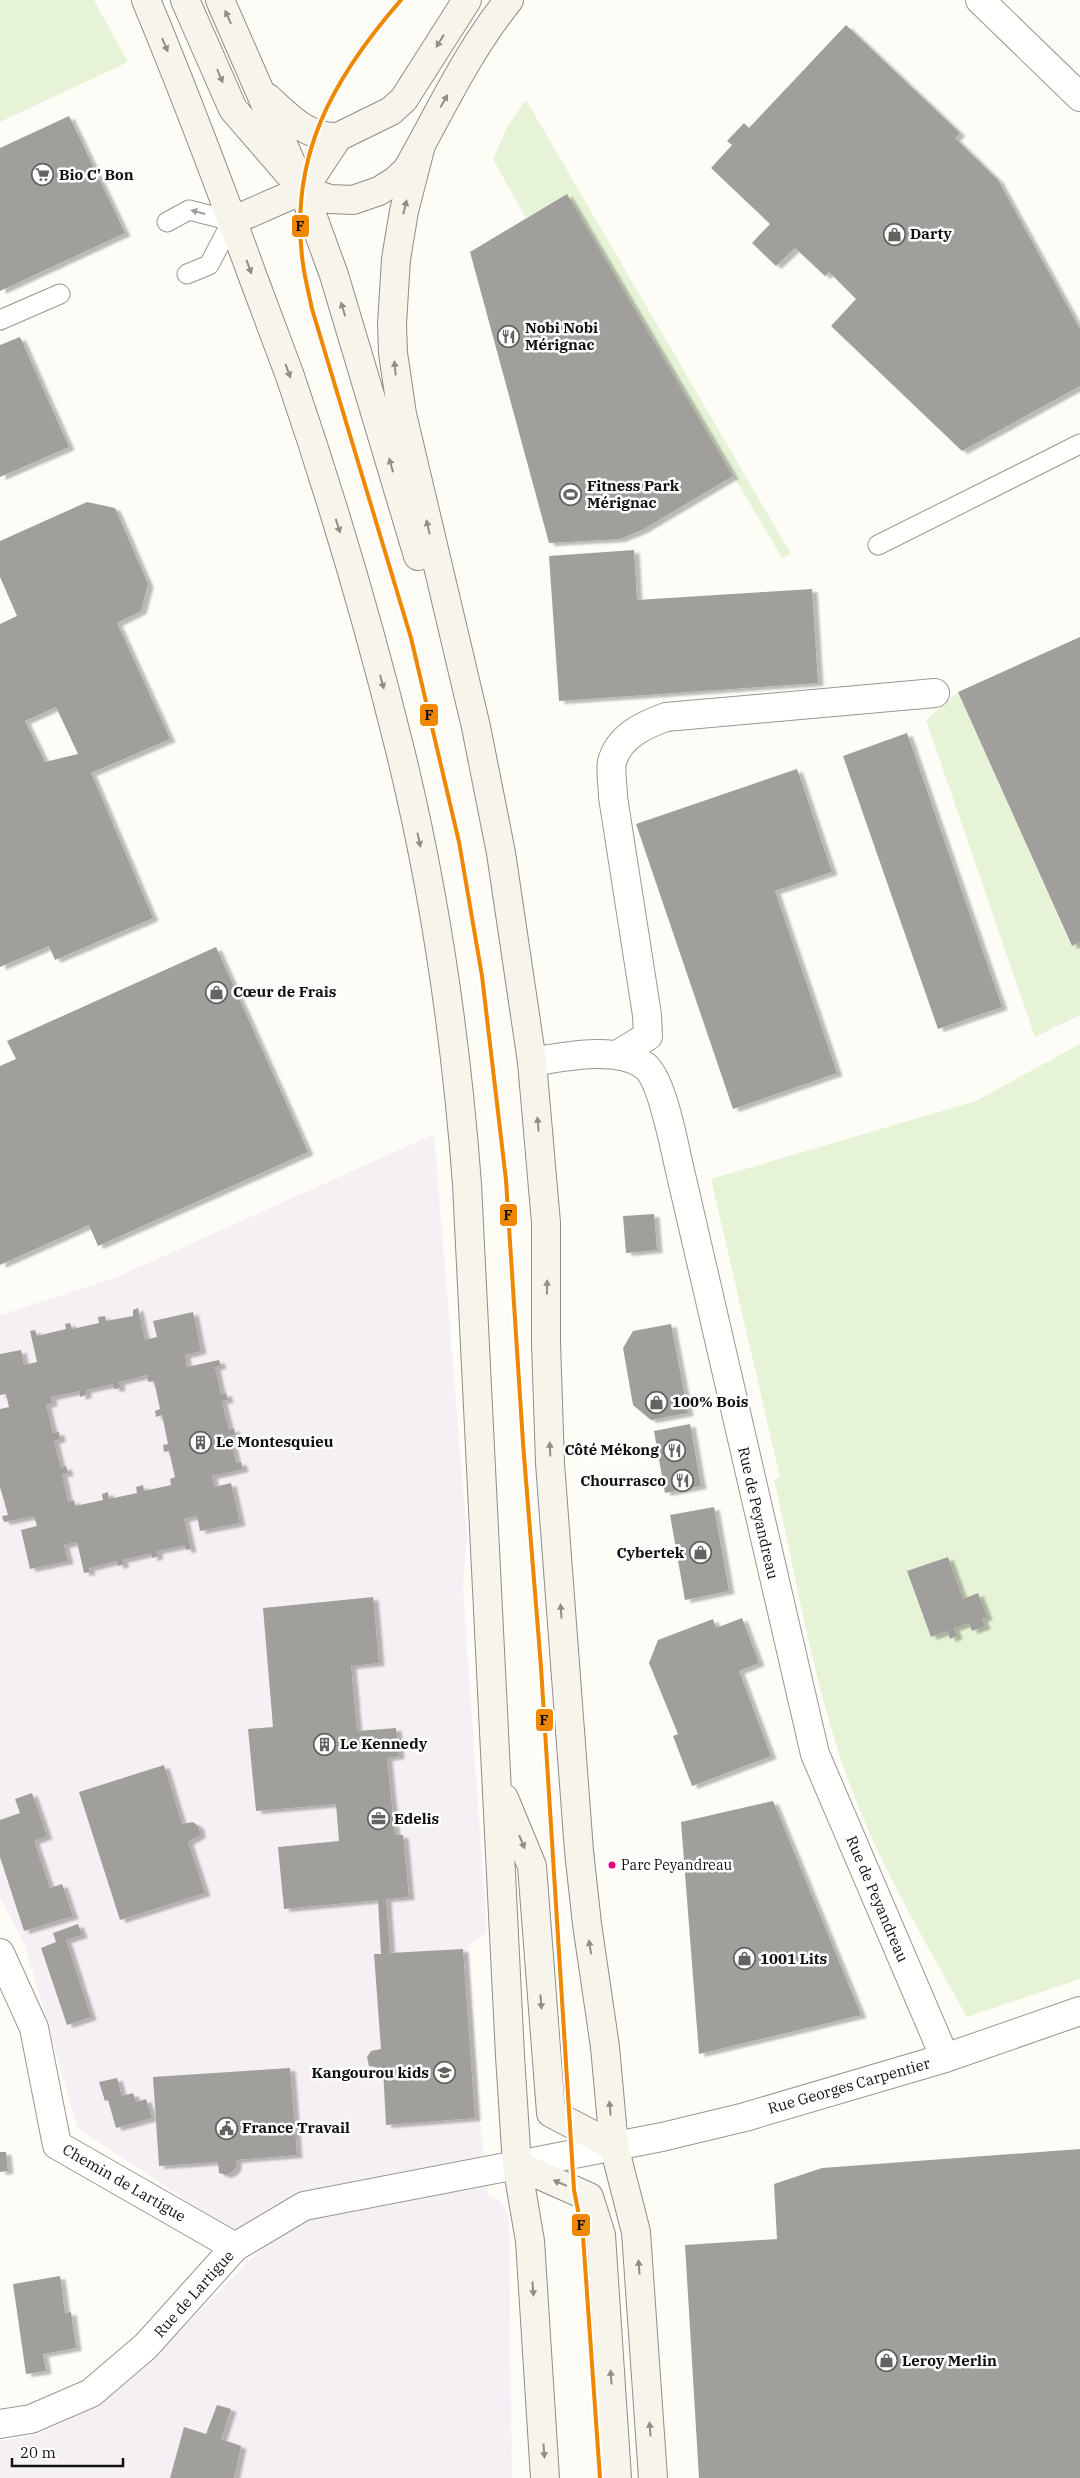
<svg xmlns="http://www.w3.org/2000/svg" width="1080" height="2478" font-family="'IBM Plex Serif',serif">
  <defs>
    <filter id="shadow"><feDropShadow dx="5.5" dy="3" stdDeviation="1" flood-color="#0004"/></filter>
  </defs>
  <rect width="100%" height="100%" fill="#fdfcf7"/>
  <path fill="#f5f0f3" d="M434,1134L467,1536L463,1589L487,1933L468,1945L480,2123L489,2196L501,2202L507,2212L509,2222L512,2478H0V2441L38,2435L96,2406L157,2354L261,2249L78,2129L25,1945L0,1898V1315L117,1277Z"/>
  <path fill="#e7f3d7" d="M0,0H94L128,62L0,122Z
    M526,100L791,554L782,558L567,194L526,218L493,159L507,127Z
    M958,692L1071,946L1080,942V1015L1035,1037L926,720Z
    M1080,1044V1979L967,2017C927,1945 885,1874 855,1798C815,1696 798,1585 774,1479L780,1477L711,1179L976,1101Z"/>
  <path fill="#a19f9c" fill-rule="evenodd" filter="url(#shadow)" d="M846,25L960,133L955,138L998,180L1080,329V386L962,451L831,326L856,299L829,272L825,276L795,248L776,266L752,243L770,224L711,168L732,145L727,141L744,123L749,128Z
    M69,116L125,233L0,291V148Z
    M567,194L733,476L642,530L620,539L549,543L470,252Z
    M20,337L69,447L0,477V345Z
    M87,502L115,508L148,584L141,611L117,623L170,739L91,773L153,918L55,960L49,946L0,967V624L17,616L0,577V541ZM56,707L78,754L45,762L25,721Z
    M634,550L637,600L812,589L818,683L559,701L549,556Z
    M1080,637V942L1072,946L958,692Z
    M907,733L1002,1007L938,1029L843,756Z
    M797,769L832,872L775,891L837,1073L733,1109L636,824Z
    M216,947L308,1152L98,1246L89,1225L0,1265V1066L16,1059L7,1041Z
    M654,1214L657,1250L626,1253L623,1216Z
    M138,1308L145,1340L157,1337L153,1321L193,1312L201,1351L185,1355L187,1367L219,1360L221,1366L215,1367L221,1394L226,1393L228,1400L222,1401L229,1430L234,1428L235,1435L230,1436L236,1463L241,1462L243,1469L212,1476L214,1487L231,1483L240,1523L200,1531L197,1516L184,1519L191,1549L186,1550L185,1545L157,1551L158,1556L152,1558L151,1553L122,1560L124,1564L118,1566L117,1561L89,1568L90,1572L84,1573L77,1542L64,1545L68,1561L30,1569L21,1530L37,1526L34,1516L4,1522L2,1516L8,1515L0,1487V1409L9,1407L6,1394L0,1395V1354L21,1350L24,1365L37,1362L30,1331L35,1330L37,1336L66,1329L65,1324L70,1323L72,1329L99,1323L98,1317L105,1316L106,1321L133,1316V1310ZM147,1375L148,1382L154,1381L160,1409L155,1411L156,1417L162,1415L168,1444L163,1445L164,1452L169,1451L175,1477L170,1479L171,1485L144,1491L143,1485L136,1487L137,1493L109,1499L108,1492L102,1494L103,1500L75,1506L74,1500L68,1502L62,1474L68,1473L66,1466L61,1468L54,1441L60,1439L59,1432L53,1433L46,1405L52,1403L51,1397L80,1391V1397L86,1395V1390L113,1384L114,1389L120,1388L119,1382Z
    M671,1324L688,1413L651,1420L633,1405L623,1348L633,1331Z
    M690,1424L701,1486L665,1493L654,1431Z
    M714,1507L729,1591L685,1600L670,1515Z
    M948,1557L963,1599L978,1593L987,1617L982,1619L985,1626L972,1631L969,1623L954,1628L957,1636L950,1639L948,1631L931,1637L907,1571Z
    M373,1597L379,1663L351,1666L357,1731L396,1728L399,1756L387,1758L395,1835H403L409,1897L386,1899L390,1953L463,1949L475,2118L386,2125L383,2068L369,2066L367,2057L371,2051L381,2049L374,1954H381L378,1900L284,1909L278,1847L339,1841L336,1804L256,1811L248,1729L273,1727L263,1608Z
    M742,1618L759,1663L739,1671L771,1756L692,1786L673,1736L678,1734L649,1663L658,1640L713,1619L716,1628Z
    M164,1765L182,1824L193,1822L199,1827L200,1835L188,1842L205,1893L120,1920L79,1792Z
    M32,1793L47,1836L34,1841L50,1888L62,1884L73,1916L24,1931L0,1857V1820L20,1813L15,1799Z
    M773,1801L861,2015L699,2054L681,1822Z
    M78,1924L82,1935L66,1940L91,2017L67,2025L41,1948L56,1942L53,1933Z
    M290,2068L297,2155L236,2160V2167L232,2172L226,2175L219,2173L218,2162L159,2166L153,2077Z
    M117,2078L122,2096L133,2093L136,2102L146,2099L152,2118L116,2128L108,2100L105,2101L99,2082Z
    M1080,2149V2478H699L685,2245L777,2239L774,2184L822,2168Z
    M0,2152H6L8,2171L0,2172Z
    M60,2276L65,2313L71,2312L76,2348L43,2354L46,2371L26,2374L13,2284Z
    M217,2405L231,2409L221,2439L241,2446L234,2478H170L184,2427L206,2434Z"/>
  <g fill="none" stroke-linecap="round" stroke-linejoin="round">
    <defs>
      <path id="lane" d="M167,222L189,210L232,221L209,265L187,274
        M0,320L60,294
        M878,545L1080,444"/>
      <path id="street" d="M980,0L1080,97
        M617,1055L648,1036L647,1015L613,797C613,786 610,772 612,762C619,736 644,725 666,717L935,693
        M532,1062C563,1057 617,1045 645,1066C663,1080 675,1151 681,1175L815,1754L945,2058
        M0,1953L34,2028L57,2145L235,2247
        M0,2424L31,2419L91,2393L146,2346L235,2247L304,2206L662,2137L745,2117L945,2058L1080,2011"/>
      <path id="secondary" d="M146,0C184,91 219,184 253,277C265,310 278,343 290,376C332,499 369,624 400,750C435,892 456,1038 467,1184L510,2056L517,2165L530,2241L545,2478
        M185,0L233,109L303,190L330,199L353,200L379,191L395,181L407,170C440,112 467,52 509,0
        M220,0L303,190L334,275L418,556
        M268,98C289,118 308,138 338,137
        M421,145L404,211L396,259L392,324L393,353L402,414L476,727L501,853L532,1062L546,1223V1343L550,1463L579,1851L587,1924L605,2047L614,2146L636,2232L653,2478
        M303,190L338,137L391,111L404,99L467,0
        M232,221L303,190
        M504,1798L532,1866L551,2113L614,2146
        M517,2165L589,2197L601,2235L617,2478"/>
    </defs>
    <use href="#lane" stroke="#979795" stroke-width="21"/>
    <use href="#street" stroke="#979795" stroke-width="30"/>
    <use href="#secondary" stroke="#8e8d8b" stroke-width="30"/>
    <use href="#lane" stroke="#fffffe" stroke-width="19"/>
    <use href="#street" stroke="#fffffe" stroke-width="28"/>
    <use href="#secondary" stroke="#f6f4eb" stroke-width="28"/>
    <defs>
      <path id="tram-1" d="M401,0C333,78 288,157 303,264C305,279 309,294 312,309L411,638L459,842L482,976L506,1180L523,1443L541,1667L574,2190L583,2236L600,2478"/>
    </defs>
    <use href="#tram-1" stroke="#fff" stroke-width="8"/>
    <use href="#tram-1" stroke="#f08700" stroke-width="4"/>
  </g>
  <defs><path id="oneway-solid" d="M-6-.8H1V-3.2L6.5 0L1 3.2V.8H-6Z" transform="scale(1.25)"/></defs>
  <g fill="#8f8e89">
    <use href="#oneway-solid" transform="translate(228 17) rotate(-114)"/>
    <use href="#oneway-solid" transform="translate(440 41) rotate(122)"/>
    <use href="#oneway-solid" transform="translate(165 45) rotate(67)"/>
    <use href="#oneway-solid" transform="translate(220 76) rotate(67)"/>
    <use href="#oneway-solid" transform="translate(444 101) rotate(-61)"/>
    <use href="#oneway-solid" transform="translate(405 207) rotate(-76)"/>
    <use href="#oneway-solid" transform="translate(249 267) rotate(70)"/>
    <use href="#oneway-solid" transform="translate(343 309) rotate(-107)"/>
    <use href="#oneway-solid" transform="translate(395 368) rotate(-96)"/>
    <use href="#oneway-solid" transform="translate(288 371) rotate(70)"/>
    <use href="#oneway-solid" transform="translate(391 465) rotate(-106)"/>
    <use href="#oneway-solid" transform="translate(338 526) rotate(72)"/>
    <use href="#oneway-solid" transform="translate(428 527) rotate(-103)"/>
    <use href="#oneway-solid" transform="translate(382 682) rotate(75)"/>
    <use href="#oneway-solid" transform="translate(419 840) rotate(78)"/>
    <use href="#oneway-solid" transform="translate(538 1124) rotate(-95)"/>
    <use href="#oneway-solid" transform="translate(547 1287) rotate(-89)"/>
    <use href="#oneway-solid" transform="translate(550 1449) rotate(-93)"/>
    <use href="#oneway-solid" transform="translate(561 1611) rotate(-94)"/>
    <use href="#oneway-solid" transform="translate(522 1842) rotate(67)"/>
    <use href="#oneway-solid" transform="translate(590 1947) rotate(-99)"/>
    <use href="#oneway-solid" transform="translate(541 2002) rotate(86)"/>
    <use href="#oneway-solid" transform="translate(610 2108) rotate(-95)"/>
    <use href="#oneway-solid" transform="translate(560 2183) rotate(-157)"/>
    <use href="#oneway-solid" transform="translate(639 2267) rotate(-94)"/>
    <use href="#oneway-solid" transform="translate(533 2289) rotate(86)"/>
    <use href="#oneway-solid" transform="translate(611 2377) rotate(-94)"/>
    <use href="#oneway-solid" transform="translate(650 2429) rotate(-94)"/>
    <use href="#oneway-solid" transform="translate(544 2451) rotate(86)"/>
  </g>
  <use fill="#a0a09f" href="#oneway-solid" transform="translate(198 212) rotate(-165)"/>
  <defs>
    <symbol id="supermarket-ring" viewBox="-11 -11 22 22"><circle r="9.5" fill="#fff" stroke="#646362" stroke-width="1.5"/><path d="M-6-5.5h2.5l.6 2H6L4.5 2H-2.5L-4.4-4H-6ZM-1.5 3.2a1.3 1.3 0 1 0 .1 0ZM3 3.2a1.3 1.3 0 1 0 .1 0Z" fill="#646362"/></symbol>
    <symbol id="shop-ring" viewBox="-11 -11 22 22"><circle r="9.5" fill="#fff" stroke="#646362" stroke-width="1.5"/><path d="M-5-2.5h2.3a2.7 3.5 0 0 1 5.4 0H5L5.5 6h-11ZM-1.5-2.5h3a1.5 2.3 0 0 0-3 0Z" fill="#646362"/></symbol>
    <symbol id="restaurant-ring" viewBox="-11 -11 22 22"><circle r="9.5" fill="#fff" stroke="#646362" stroke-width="1.5"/><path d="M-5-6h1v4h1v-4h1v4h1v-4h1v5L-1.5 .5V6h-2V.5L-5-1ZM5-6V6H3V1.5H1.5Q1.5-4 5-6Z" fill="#646362"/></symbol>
    <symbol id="stadium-ring" viewBox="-11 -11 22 22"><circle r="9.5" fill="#fff" stroke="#646362" stroke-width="1.5"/><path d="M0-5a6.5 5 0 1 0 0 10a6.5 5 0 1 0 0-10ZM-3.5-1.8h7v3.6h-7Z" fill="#646362"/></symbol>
    <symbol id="building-ring" viewBox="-11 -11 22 22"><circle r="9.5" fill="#fff" stroke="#646362" stroke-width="1.5"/><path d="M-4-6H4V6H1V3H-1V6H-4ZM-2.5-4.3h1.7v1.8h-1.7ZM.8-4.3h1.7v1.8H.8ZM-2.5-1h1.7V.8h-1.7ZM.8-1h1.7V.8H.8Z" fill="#646362"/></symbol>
    <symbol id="office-ring" viewBox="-11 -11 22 22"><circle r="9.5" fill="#fff" stroke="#646362" stroke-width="1.5"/><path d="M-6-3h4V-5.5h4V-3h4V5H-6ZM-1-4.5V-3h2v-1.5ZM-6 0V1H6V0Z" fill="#646362"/></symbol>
    <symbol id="school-ring" viewBox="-11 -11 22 22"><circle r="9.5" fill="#fff" stroke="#646362" stroke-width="1.5"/><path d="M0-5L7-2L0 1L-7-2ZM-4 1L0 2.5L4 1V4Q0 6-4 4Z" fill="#646362"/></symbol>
    <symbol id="civic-ring" viewBox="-11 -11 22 22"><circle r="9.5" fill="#fff" stroke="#646362" stroke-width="1.5"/><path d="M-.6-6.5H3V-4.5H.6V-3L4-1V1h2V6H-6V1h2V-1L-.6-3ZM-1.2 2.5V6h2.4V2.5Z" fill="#646362"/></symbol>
  </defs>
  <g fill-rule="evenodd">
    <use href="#supermarket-ring" x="30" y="162" width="25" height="25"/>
    <use href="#shop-ring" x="882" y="222" width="25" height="25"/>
    <use href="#restaurant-ring" x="496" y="324" width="25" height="25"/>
    <use href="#stadium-ring" x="558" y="482" width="25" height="25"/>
    <use href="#shop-ring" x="204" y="980" width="25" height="25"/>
    <use href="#shop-ring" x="644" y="1390" width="25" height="25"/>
    <use href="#building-ring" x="188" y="1430" width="25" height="25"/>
    <use href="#restaurant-ring" x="662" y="1438" width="25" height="25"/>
    <use href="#restaurant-ring" x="670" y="1468" width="25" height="25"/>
    <use href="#shop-ring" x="688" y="1540" width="25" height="25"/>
    <use href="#building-ring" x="312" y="1732" width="25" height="25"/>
    <use href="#office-ring" x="366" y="1806" width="25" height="25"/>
    <use href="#shop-ring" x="732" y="1946" width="25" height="25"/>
    <use href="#school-ring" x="432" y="2060" width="25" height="25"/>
    <use href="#civic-ring" x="214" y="2116" width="25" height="25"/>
    <use href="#shop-ring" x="874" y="2348" width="25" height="25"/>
  </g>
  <circle fill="#e5007d" stroke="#fff" stroke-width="2" cx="612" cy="1865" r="4.5"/>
  <g text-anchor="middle" stroke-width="5" stroke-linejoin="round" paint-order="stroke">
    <g font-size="14" fill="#111" stroke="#fff" text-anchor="start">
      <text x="621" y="1870">Parc Peyandreau</text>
    </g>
    <g font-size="15" font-weight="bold" fill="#111" stroke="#fff" text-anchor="start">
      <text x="59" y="180">Bio C' Bon</text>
      <text x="910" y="239">Darty</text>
      <text x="525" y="333">Nobi Nobi<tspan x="525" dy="17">Mérignac</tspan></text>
      <text x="587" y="491">Fitness Park<tspan x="587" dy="17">Mérignac</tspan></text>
      <text x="233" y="997">Cœur de Frais</text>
      <text x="672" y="1407">100% Bois</text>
      <text x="216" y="1447">Le Montesquieu</text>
      <text x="659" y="1455" text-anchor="end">Côté Mékong</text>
      <text x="666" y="1486" text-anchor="end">Chourrasco</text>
      <text x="684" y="1558" text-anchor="end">Cybertek</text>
      <text x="340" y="1749">Le Kennedy</text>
      <text x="394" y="1824">Edelis</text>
      <text x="760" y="1964">1001 Lits</text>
      <text x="429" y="2078" text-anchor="end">Kangourou kids</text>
      <text x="242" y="2133">France Travail</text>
      <text x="902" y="2366">Leroy Merlin</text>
    </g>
    <g font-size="15" fill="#111" stroke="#fff">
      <text transform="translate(758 1513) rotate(77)" y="5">Rue de Peyandreau</text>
      <text transform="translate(877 1899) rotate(67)" y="5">Rue de Peyandreau</text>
      <text transform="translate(849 2086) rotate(-16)" y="5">Rue Georges Carpentier</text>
      <text transform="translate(124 2183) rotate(30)" y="5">Chemin de Lartigue</text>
      <text transform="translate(194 2294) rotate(-48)" y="5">Rue de Lartigue</text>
    </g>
  </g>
  <g stroke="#fff" stroke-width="2">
    <rect x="291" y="214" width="19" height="24" rx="5" fill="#f08700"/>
    <rect x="419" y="703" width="20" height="24" rx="5" fill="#f08700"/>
    <rect x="499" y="1203" width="19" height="24" rx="5" fill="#f08700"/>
    <rect x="535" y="1708" width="19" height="24" rx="5" fill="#f08700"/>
    <rect x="571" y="2213" width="20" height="24" rx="5" fill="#f08700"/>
  </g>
  <g font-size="14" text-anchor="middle" font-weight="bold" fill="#111">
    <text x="300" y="231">F</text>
    <text x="429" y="720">F</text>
    <text x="508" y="1220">F</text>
    <text x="544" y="1725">F</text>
    <text x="581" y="2230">F</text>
  </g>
  <path d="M12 2458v8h111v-8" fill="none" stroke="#111111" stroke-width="2.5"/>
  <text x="20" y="2458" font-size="15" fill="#111111" stroke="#ffffff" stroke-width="4" paint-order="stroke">20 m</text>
</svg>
